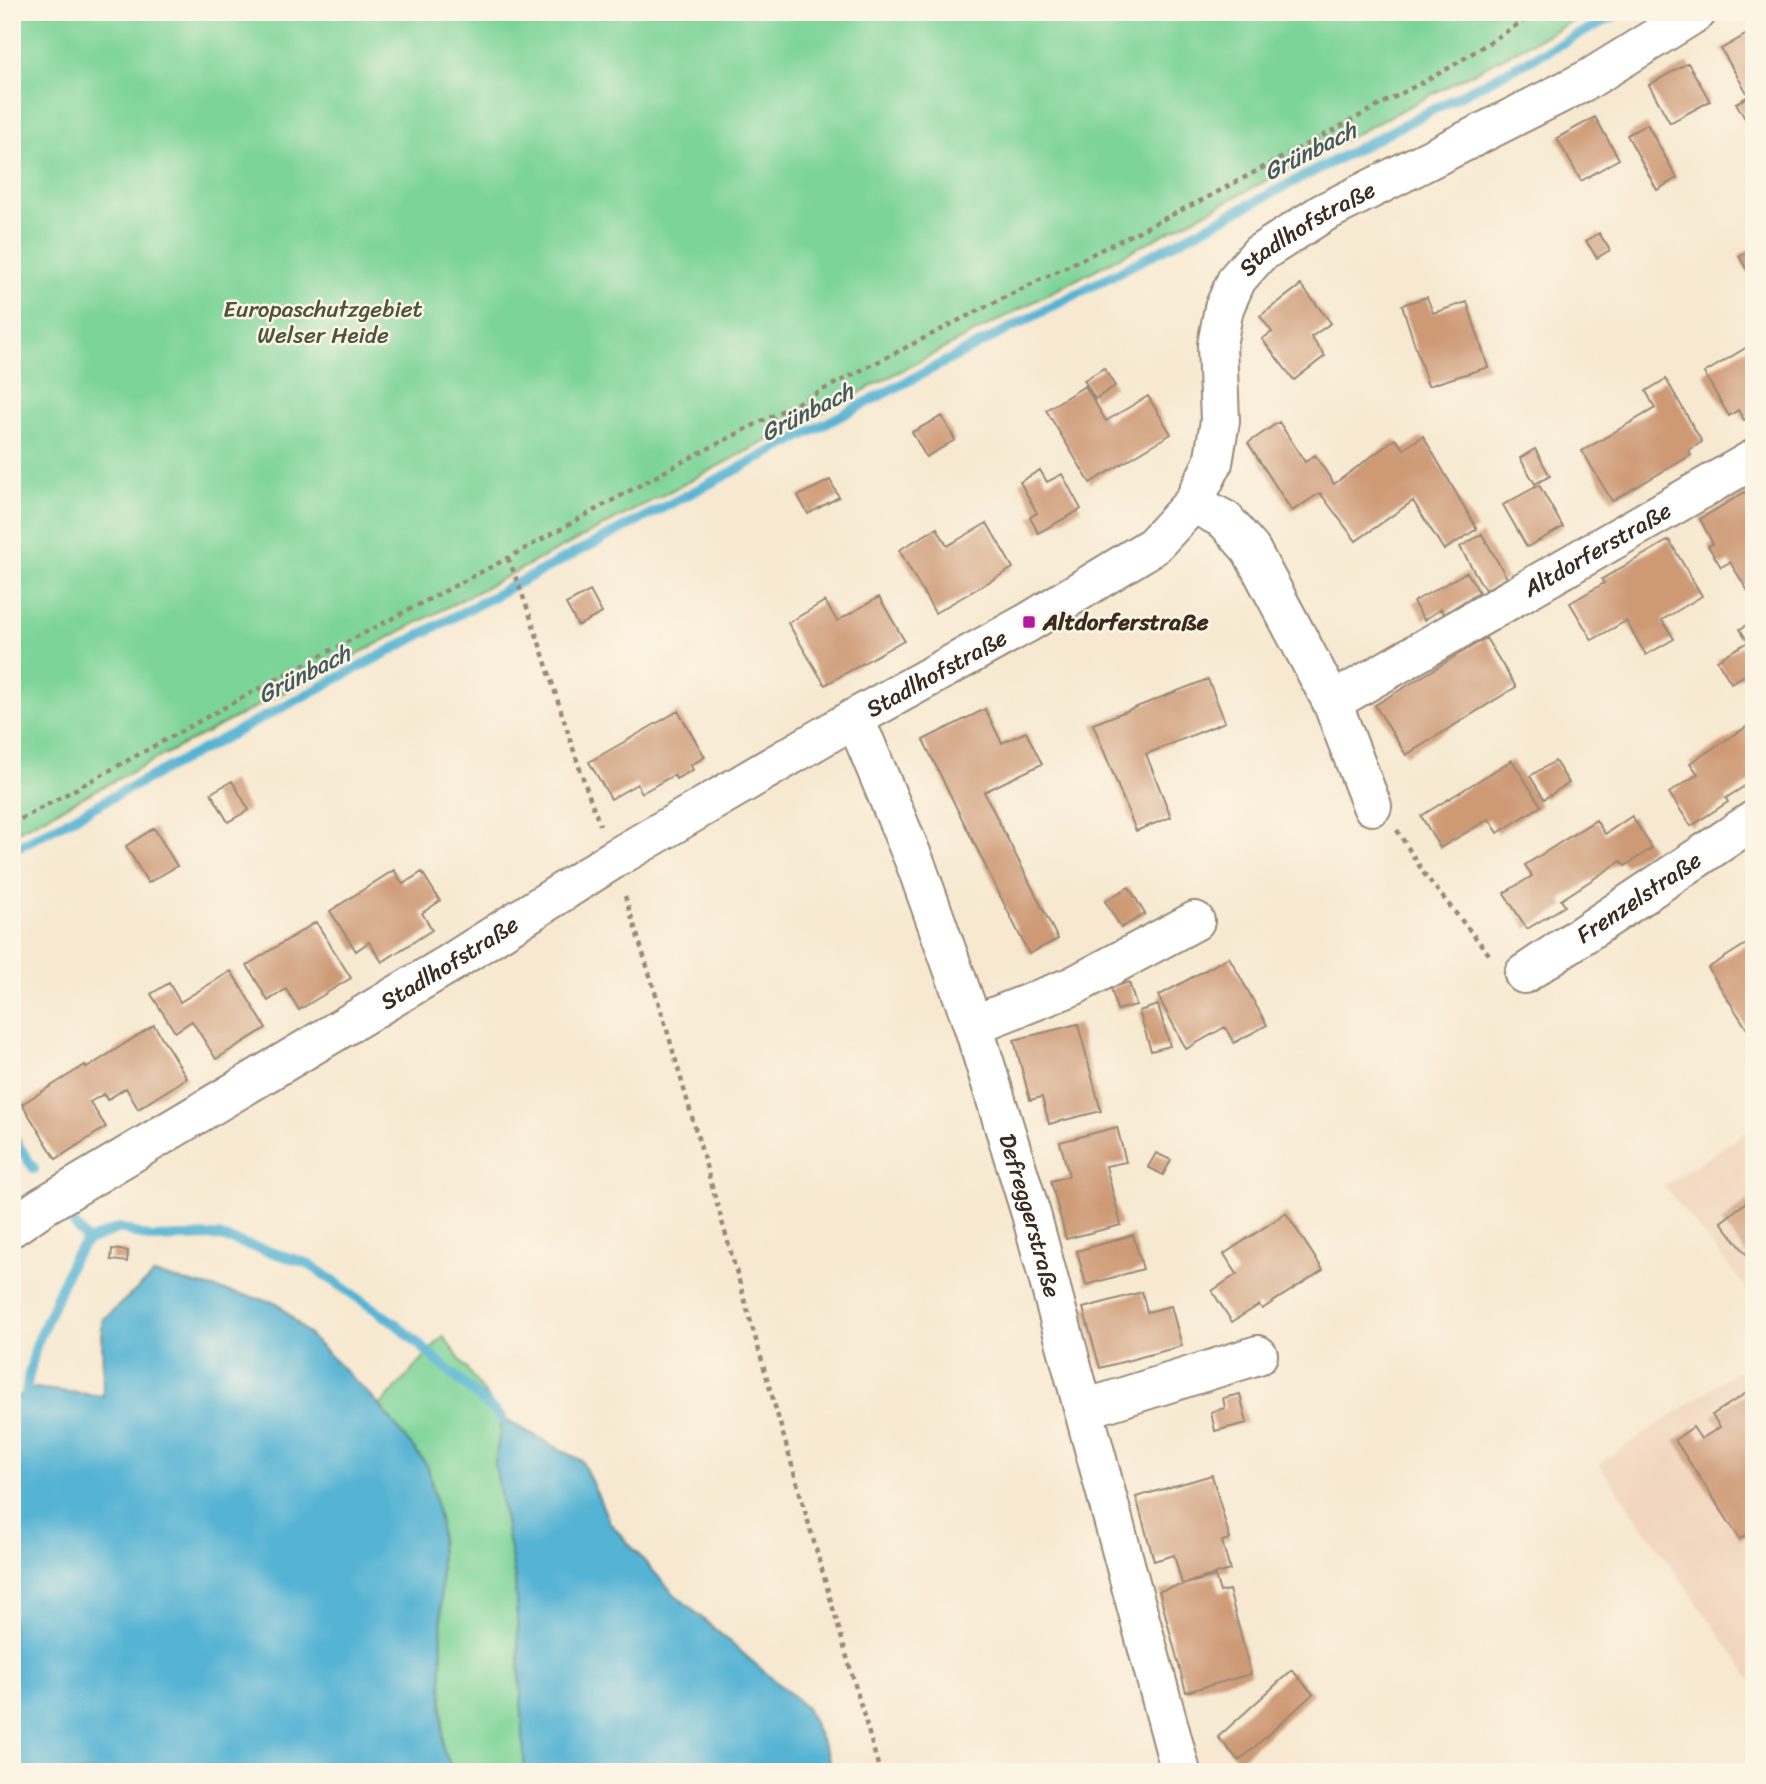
<svg xmlns="http://www.w3.org/2000/svg" width="1766" height="1784" font-family="Sriracha,sans-serif">
  <rect width="100%" height="100%" fill="#fcf5e5"/>
  <filter id="ink" filterUnits="userSpaceOnUse"><feTurbulence type="fractalNoise" baseFrequency=".0143" numOctaves="2"/><feDisplacementMap in="SourceGraphic" scale="14" xChannelSelector="R" yChannelSelector="G"/><feConvolveMatrix kernelMatrix="1 2 1 2 8 2 1 2 1" color-interpolation-filters="sRGB"/></filter>
  <filter id="wash" filterUnits="userSpaceOnUse"><feTurbulence type="fractalNoise" baseFrequency=".00686" numOctaves="4" result="noise"/><feDisplacementMap in="SourceGraphic" scale="28" xChannelSelector="R" yChannelSelector="G"/><feGaussianBlur stdDeviation="1.57" result="paint"/><feColorMatrix in="noise" values="0 0 0 0 0 0 0 0 0 0 0 0 0 0 0 0 0 1.4 0 .05"/><feComposite in="paint" operator="in"/></filter>
  <g filter="url(#wash)">
    <rect width="100%" height="100%" fill="#f7e9d1"/>
    <path fill="#f1d5bd" d="M1754,1127V1298L1664,1186Z
      M1754,1360V1683L1599,1464Z"/>
    <path fill="#7dd499" stroke="#5c7f5c" stroke-width="2" d="M12,12H1590L12,834Z
      M443,1336L502,1418L495,1464L515,1579L525,1772H454L443,1750L440,1524L428,1467L380,1406Z"/>
    <path fill="#55b3d4" stroke="#486e79" stroke-width="2" d="M154,1274L277,1303L380,1406L428,1467L440,1524L443,1750L454,1772H12V1399L35,1388L103,1396L102,1320Z
      M502,1418L582,1461L610,1523L672,1592L806,1708L827,1753L832,1772H525L515,1579L495,1464Z"/>
    <g fill="none" stroke-linecap="round" stroke-linejoin="round">
      <path stroke="#55b3d4" stroke-width="10" d="M12,850L579,551L1622,12
        M12,1136L34,1169
        M87,1241L119,1228L151,1238L218,1236L307,1263L396,1324L502,1418
        M25,1404L28,1379L36,1346L73,1258L87,1241L69,1217"/>
    </g>
    <g id="blocks">
      <path fill="#ce9a76" d="M1754,30V134L1736,103L1749,96L1721,49Z
        M1688,63L1710,101L1670,123L1649,85Z
        M1595,117L1619,159L1581,181L1557,138Z
        M1647,124L1677,178L1657,190L1627,135Z
        M1599,233L1610,250L1597,258L1586,241Z
        M1754,247V283L1739,256Z
        M1301,285L1331,323L1311,337L1325,356L1294,380L1262,339L1272,332L1260,316Z
        M1427,297L1433,313L1467,302L1488,367L1428,386L1402,305Z
        M1754,343V415L1744,420L1738,410L1729,416L1704,373Z
        M1104,368L1115,386L1095,399L1084,380Z
        M1666,379L1702,442L1689,450L1691,455L1612,501L1582,451L1655,408L1646,391Z
        M1085,386L1106,421L1148,396L1171,434L1090,483L1046,410Z
        M942,416L955,440L926,457L912,432Z
        M1279,422L1305,462L1315,455L1334,484L1395,439L1404,449L1423,436L1477,529L1444,550L1413,501L1356,541L1320,493L1292,511L1248,443Z
        M1535,449L1550,476L1535,484L1520,458Z
        M1040,470L1047,482L1062,474L1081,509L1038,533L1030,517L1037,513L1020,482Z
        M830,480L839,497L808,514L798,496Z
        M1539,485L1563,527L1527,547L1503,505Z
        M1745,492L1754,506V601L1730,562L1721,567L1708,546L1713,544L1700,519Z
        M987,523L1013,568L935,613L899,550L937,528L947,546Z
        M1482,534L1507,578L1485,590L1460,547Z
        M1669,540L1702,596L1662,620L1674,639L1646,655L1626,621L1592,640L1570,603L1604,583L1602,579Z
        M1467,572L1479,592L1444,614L1441,609L1424,620L1413,602Z
        M590,591L602,613L578,626L566,604Z
        M879,597L904,640L825,685L788,623L825,601L837,621Z
        M1754,621V670L1731,683L1717,660L1748,642L1740,629Z
        M1486,638L1516,687L1406,755L1375,705Z
        M1208,679L1225,722L1146,754L1171,817L1136,831L1093,724Z
        M985,709L1002,743L1026,732L1042,764L984,792L1058,939L1029,954L923,740Z
        M678,711L705,757L691,765L693,770L676,779L674,775L642,793L637,784L611,799L589,762Z
        M1754,722V780L1726,798L1728,802L1691,826L1669,793L1698,774L1690,763Z
        M1512,760L1541,806L1498,833L1489,819L1440,848L1421,816Z
        M1555,761L1569,783L1544,799L1530,776Z
        M232,781L249,810L228,822L211,793Z
        M1632,816L1652,848L1625,866L1621,861L1561,900L1565,906L1527,929L1504,893L1532,876L1525,865L1596,820L1605,834Z
        M154,828L177,866L148,883L126,846Z
        M394,870L403,884L422,872L440,901L422,913L432,930L382,962L369,942L356,951L330,911Z
        M1129,887L1145,914L1121,928L1105,901Z
        M316,922L351,978L299,1010L286,989L268,1001L247,965Z
        M1754,939V1040L1708,968Z
        M1229,957L1267,1025L1234,1043L1225,1027L1186,1049L1158,996Z
        M231,971L266,1028L216,1059L192,1021L175,1032L151,994L169,983L180,1002Z
        M1129,982L1136,1005L1117,1010L1111,988Z
        M1158,1005L1170,1046L1151,1051L1139,1011Z
        M1078,1024L1101,1111L1049,1124L1042,1097L1030,1100L1014,1040Z
        M154,1025L187,1078L138,1109L126,1088L107,1100L104,1094L90,1102L106,1127L56,1159L22,1104L85,1065L87,1068Z
        M1117,1127L1126,1162L1106,1166L1121,1225L1066,1239L1051,1181L1069,1176L1060,1142Z
        M1156,1153L1171,1160L1163,1175L1148,1167Z
        M1754,1196V1264L1721,1222Z
        M1286,1213L1323,1270L1262,1309L1259,1305L1232,1322L1212,1291L1237,1274L1224,1254Z
        M1133,1235L1143,1269L1086,1285L1077,1251Z
        M112,1249L128,1251L127,1262L111,1260Z
        M1142,1292L1147,1312L1171,1306L1182,1346L1100,1368L1083,1308Z
        M1754,1388V1530L1740,1539L1675,1440L1693,1427L1701,1439L1720,1427L1712,1415Z
        M1240,1394L1247,1423L1215,1431L1211,1412L1225,1408L1223,1398Z
        M1212,1475L1230,1539L1222,1541L1230,1570L1182,1584L1174,1555L1154,1561L1136,1497Z
        M1215,1576L1220,1592L1229,1590L1251,1674L1186,1692L1159,1591Z
        M1292,1670L1313,1694L1239,1761L1218,1737Z"/>
    </g>
  </g>
  <g filter="url(#ink)">
    <use href="#blocks" fill-opacity="0" stroke="#998a78" stroke-width="2"/>
    <g fill="none" stroke-linecap="round" stroke-linejoin="round">
      <defs>
        <g id="minor">
          <path d="M1193,503L1225,520L1251,550L1332,702L1372,806"/>
          <path id="s1" d="M1332,702L1754,459"/>
          <path id="s2" d="M853,719L865,742L916,865L973,1025L1031,1214L1181,1772"/>
          <path id="s3" d="M1524,974L1754,820"/>
          <path d="M973,1025L1073,986L1195,921"/>
          <path id="s4" d="M12,1227L43,1206L449,964L614,859L853,719L1029,622L1153,546L1193,503L1213,463L1220,421L1217,345L1224,308L1237,279L1259,254L1323,213L1589,79L1697,12"/>
          <path d="M1085,1409L1258,1355"/>
        </g>
      </defs>
      <use href="#minor" stroke="#998a78" stroke-width="42"/>
      <path stroke="#998a78" stroke-width="4.5" stroke-dasharray="5 5" stroke-linecap="butt" d="M508,558C544,645 566,737 600,825
        M12,824L278,678L508,558L682,462L987,306L1208,197L1449,68L1537,12
        M1397,830L1425,875L1492,958
        M625,896L667,1030L880,1772"/>
      <use href="#minor" stroke="#fff" stroke-width="38"/>
    </g>
  </g>
  <rect fill="#b5179e" stroke="#fcf5e5" stroke-width="2.5" x="1022" y="615" width="14" height="14" rx="3.5"/>
  <g text-anchor="middle" stroke-width="5" stroke-linejoin="round" paint-order="stroke">
    <g font-size="23" fill="#3b2a1e" stroke="#fcf5e5">
      <text dy="8" stroke="none"><textPath href="#s4" startOffset="1708">Stadlhofstraße</textPath></text>
      <text dy="8" stroke="none"><textPath href="#s1" startOffset="306">Altdorferstraße</textPath></text>
      <text dy="8" stroke="none"><textPath href="#s4" startOffset="1078">Stadlhofstraße</textPath></text>
      <text dy="8" stroke="none"><textPath href="#s3" startOffset="138">Frenzelstraße</textPath></text>
      <text dy="8" stroke="none"><textPath href="#s4" startOffset="511">Stadlhofstraße</textPath></text>
      <text dy="8" stroke="none"><textPath href="#s2" startOffset="528">Defreggerstraße</textPath></text>
    </g>
    <g font-size="23" fill="#4c543d" stroke="#fcf5e5">
      <text x="323" y="317">Europaschutzgebiet<tspan x="323" dy="26">Welser Heide</tspan></text>
    </g>
    <g font-size="23" font-weight="bold" fill="#3b2a1e" stroke="#fcf5e5" text-anchor="start">
      <text x="1043" y="630">Altdorferstraße</text>
    </g>
    <g font-size="24" font-style="italic" fill="#445a5e" stroke="#fcf5e5">
      <text transform="translate(1310 151) rotate(-27)" y="8">Grünbach</text>
      <text transform="translate(807 412) rotate(-27)" y="8">Grünbach</text>
      <text transform="translate(304 674) rotate(-27)" y="8">Grünbach</text>
    </g>
  </g>
  <rect width="1766" height="1784" fill="none" stroke="#fcf5e5" stroke-width="42"/>
</svg>
